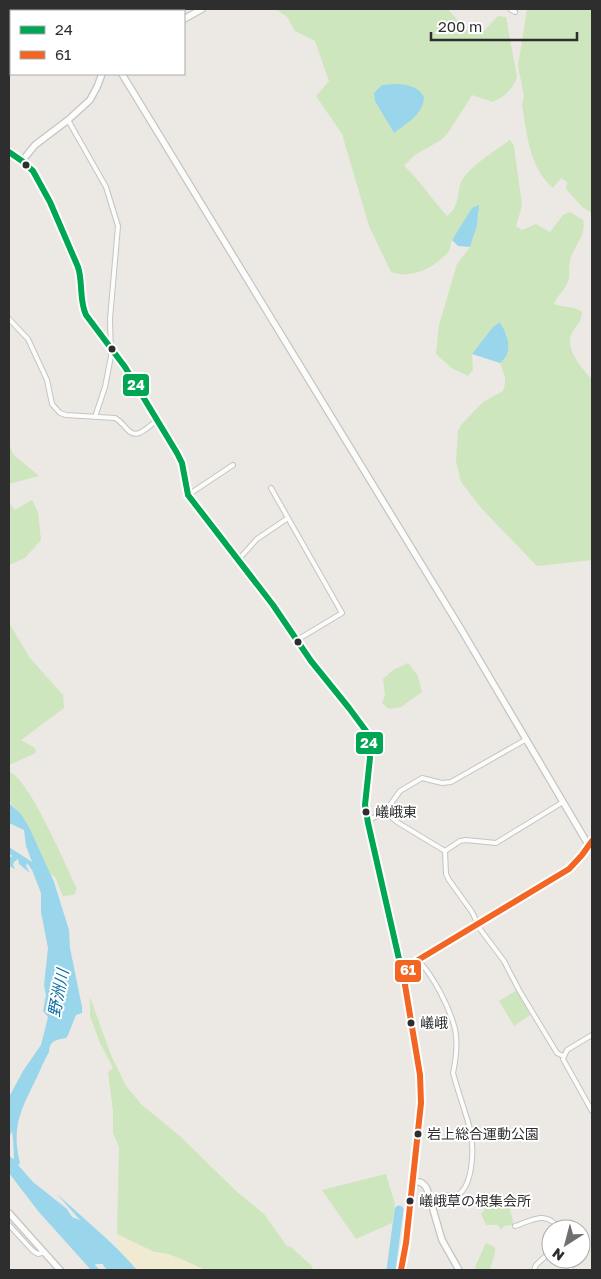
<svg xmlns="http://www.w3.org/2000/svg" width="601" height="1279" font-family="'Golos Text','Noto Sans JP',sans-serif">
  <rect width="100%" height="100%" fill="#ece8e4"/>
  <path fill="#cee6be" d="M276,9H448L464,28L480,35L498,16L506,17L517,77C513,89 504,97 493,102L472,95L448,133L441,140L415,155L404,166C421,181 432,200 447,216C462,205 455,189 464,177C476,162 495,151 510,140L514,146L521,198L522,206L516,226L522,230L536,224L550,232L563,215L570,212L583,220C587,236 573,246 570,261C568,269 571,277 567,284C563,292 557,296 554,304C564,308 572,305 582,312C582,322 576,325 572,333C564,348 582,369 592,379V560L537,566L481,508L461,482L456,461L458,431L461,425L483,402L503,391L505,384V377L500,363L505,359L507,336L501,322L472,354L473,370L468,376L453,369L436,354L439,325L457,264L470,247L477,226L479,212C473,219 456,233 452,240C450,244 451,247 449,251C436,267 411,280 391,272L369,226L342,134L316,96L329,81L315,41L295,31L287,17Z
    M527,9H592V213L582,207L566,189L567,182L561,178L553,188C529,168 527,133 522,105L524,96L518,66Z
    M9,443L13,454L39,476L9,484Z
    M32,500L38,512L41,540L25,558L9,565V503L15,510Z
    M9,623L30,658L63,695L64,708L21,740L35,748L36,753L9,765Z
    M408,663L418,676L422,692L401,707L389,709L382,703L385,695L383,679L393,670Z
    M9,772C28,776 67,868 77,889L74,895L63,896L55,877L45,871L21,817L9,800Z
    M517,990L530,1015L514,1026L499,1001Z
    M90,997L111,1055L126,1086L142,1105L181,1137L236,1191L264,1214L287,1246L291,1247L312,1266L313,1270H205L183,1260L168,1254L154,1252L117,1234L119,1147L113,1133V1111L108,1072L113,1068L100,1043L90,1016Z
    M386,1174L395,1204L392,1223L356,1239L322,1190Z
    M507,1198L514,1225L504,1226L501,1230L498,1225H486L481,1214L486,1207Z
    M486,1243L495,1247V1252L490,1270H477L475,1267Z"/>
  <path fill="#f0ead3" d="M117,1234L154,1252L168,1254L183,1260L205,1270H120Z"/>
  <path fill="#99d6ec" d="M394,84C406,84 418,86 424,97C423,115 407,123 394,133L375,101L374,93L382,85Z
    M479,205L477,226L470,247L458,246L452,240L472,208Z
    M500,322C508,335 514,353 500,363L472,354L493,327Z
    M9,803L21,814L29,827L54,882L69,930L70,948L82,1007V1013L76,1015L68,1035L66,1038C56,1040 50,1040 49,1052C44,1060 41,1069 37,1077C21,1110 11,1126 20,1163L18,1165L33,1182L67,1209L72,1217L80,1220L57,1194C84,1219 113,1242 137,1270H108L104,1267L103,1264H96L95,1265L100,1270H91L38,1211L9,1173V1155L13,1159L14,1158L13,1138L12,1131L9,1138V1097L23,1071L41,1045L48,1017L43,1011L46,995L44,985L48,948L41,912V893L32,870L27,863L26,866L30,873L19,864L18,859L14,862L13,865L15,869L9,866V858L12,856L9,853V847L32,862L26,846L24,830L9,823Z"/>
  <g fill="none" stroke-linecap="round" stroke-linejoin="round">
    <path stroke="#99d6ec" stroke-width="9" d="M391,1270L399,1210"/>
    <defs>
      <path id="street" d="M510,9L515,12
        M68,120L106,187L118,226L110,319L111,356L105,387L95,417
        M9,319L28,339L47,380L52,404L60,413L66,415L115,418C121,421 123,425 127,429C137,441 148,427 157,420
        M188,495L233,465
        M288,518L342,613L297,640
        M238,560L257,539L288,518L271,488
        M385,812L397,822L445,851
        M368,823L371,819L385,812L400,791L422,778L442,783L451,782L525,740
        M445,851L446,874L449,880L472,912L480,929L504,961L519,990L557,1053L563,1056
        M445,851L460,841L466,840L496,843L563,802
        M418,960C434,977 449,1006 455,1029C458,1043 456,1059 453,1073C458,1092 465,1110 470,1129C474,1146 474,1184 458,1195L443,1196L431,1202
        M592,1035L567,1050L563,1059L592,1111
        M9,1225L33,1251L38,1254L45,1252
        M515,1226C533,1220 546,1210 560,1229
        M568,1259L571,1270
        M534,1270L536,1265L551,1251"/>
      <path id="secondary" d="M83,9L85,11
        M184,19L202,9
        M122,74L461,629L589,846
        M9,152L22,161L33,171L50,202L78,267C83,282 79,300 86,315L125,367L177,453L182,463L188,495L273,605L311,661L349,708L369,735L370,758L365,805L368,823L399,959L402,966L408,970
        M22,161L35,145L68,120L90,100L97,87L102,74
        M413,1182C420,1181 423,1182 427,1189L442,1240L459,1270
        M9,1213L60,1270
        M401,1270L406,1243L421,1103L420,1075L405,985L408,970L418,960L569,869L582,855L592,841"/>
    </defs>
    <use href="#street" stroke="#c5c4c5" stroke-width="6"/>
    <use href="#secondary" stroke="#c5c4c5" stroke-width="8"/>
    <use href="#street" stroke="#fcfcfb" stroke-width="4"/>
    <use href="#secondary" stroke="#fcfcfb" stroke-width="5.5"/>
    <defs>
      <path id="bus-1" d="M9,152L22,161L33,171L50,202L78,267C83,282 79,300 86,315L125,367L177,453L182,463L188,495L273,605L311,661L349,708L369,735L370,758L365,805L368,823L399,959L402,966L408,970"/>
      <path id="bus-2" d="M401,1270L406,1243L421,1103L420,1075L405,985L408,970L418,960L569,869L582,855L592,841"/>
    </defs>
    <use href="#bus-1" stroke="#fff" stroke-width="10"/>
    <use href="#bus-2" stroke="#fff" stroke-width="10"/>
    <use href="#bus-1" stroke="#00a651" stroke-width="6"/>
    <use href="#bus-2" stroke="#f26522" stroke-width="6"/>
  </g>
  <g fill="#2e2e2e" stroke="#fff" stroke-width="2">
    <circle cx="26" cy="165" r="4.5"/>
    <circle cx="112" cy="349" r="4.5"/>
    <circle cx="298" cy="642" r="4.5"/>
    <circle cx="366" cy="812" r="4.5"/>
    <circle cx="411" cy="1023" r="4.5"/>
    <circle cx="418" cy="1134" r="4.5"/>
    <circle cx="410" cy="1201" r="4.5"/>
  </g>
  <g text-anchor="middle" stroke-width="4" stroke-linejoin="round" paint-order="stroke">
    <g font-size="14" fill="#2e2e2e" stroke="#fff" text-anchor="start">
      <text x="375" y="817">嶬峨東</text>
      <text x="420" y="1028">嶬峨</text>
      <text x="427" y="1139">岩上総合運動公園</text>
      <text x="419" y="1206">嶬峨草の根集会所</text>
    </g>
    <g font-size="16" font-style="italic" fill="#0d6fa3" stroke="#fff">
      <text transform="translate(58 993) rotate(-79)" y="6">野洲川</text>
    </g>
  </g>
  <g stroke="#fff" stroke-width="2">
    <rect x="122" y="373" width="28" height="24" rx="5" fill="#00a651"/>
    <rect x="355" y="731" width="29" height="24" rx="5" fill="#00a651"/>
    <rect x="394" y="959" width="28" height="24" rx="5" fill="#f26522"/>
  </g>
  <g font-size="14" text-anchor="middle" font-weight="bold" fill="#fff">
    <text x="136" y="390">24</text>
    <text x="369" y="748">24</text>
    <text x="408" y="975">61</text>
  </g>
  <rect width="601" height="1279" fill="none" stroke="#2e2e2e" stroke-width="20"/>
  <rect x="10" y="10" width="175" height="65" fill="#ffffff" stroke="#ababab"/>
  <rect x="20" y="26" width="25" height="8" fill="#00a651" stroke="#ababab"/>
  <text x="55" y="35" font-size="15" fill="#2e2e2e">24</text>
  <rect x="20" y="51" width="25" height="8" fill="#f26522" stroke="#ababab"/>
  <text x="55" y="60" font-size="15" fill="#2e2e2e">61</text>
  <g transform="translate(566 1244) rotate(216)"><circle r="24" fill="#ffffff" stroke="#ababab"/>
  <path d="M0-4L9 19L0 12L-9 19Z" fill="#706f6e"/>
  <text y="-8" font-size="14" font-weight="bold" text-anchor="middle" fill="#2e2e2e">N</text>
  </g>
  <path d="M431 32v8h146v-8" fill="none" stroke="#2e2e2e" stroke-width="2.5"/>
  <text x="438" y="32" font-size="15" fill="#2e2e2e" stroke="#ffffff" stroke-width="4" paint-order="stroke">200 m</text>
</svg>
